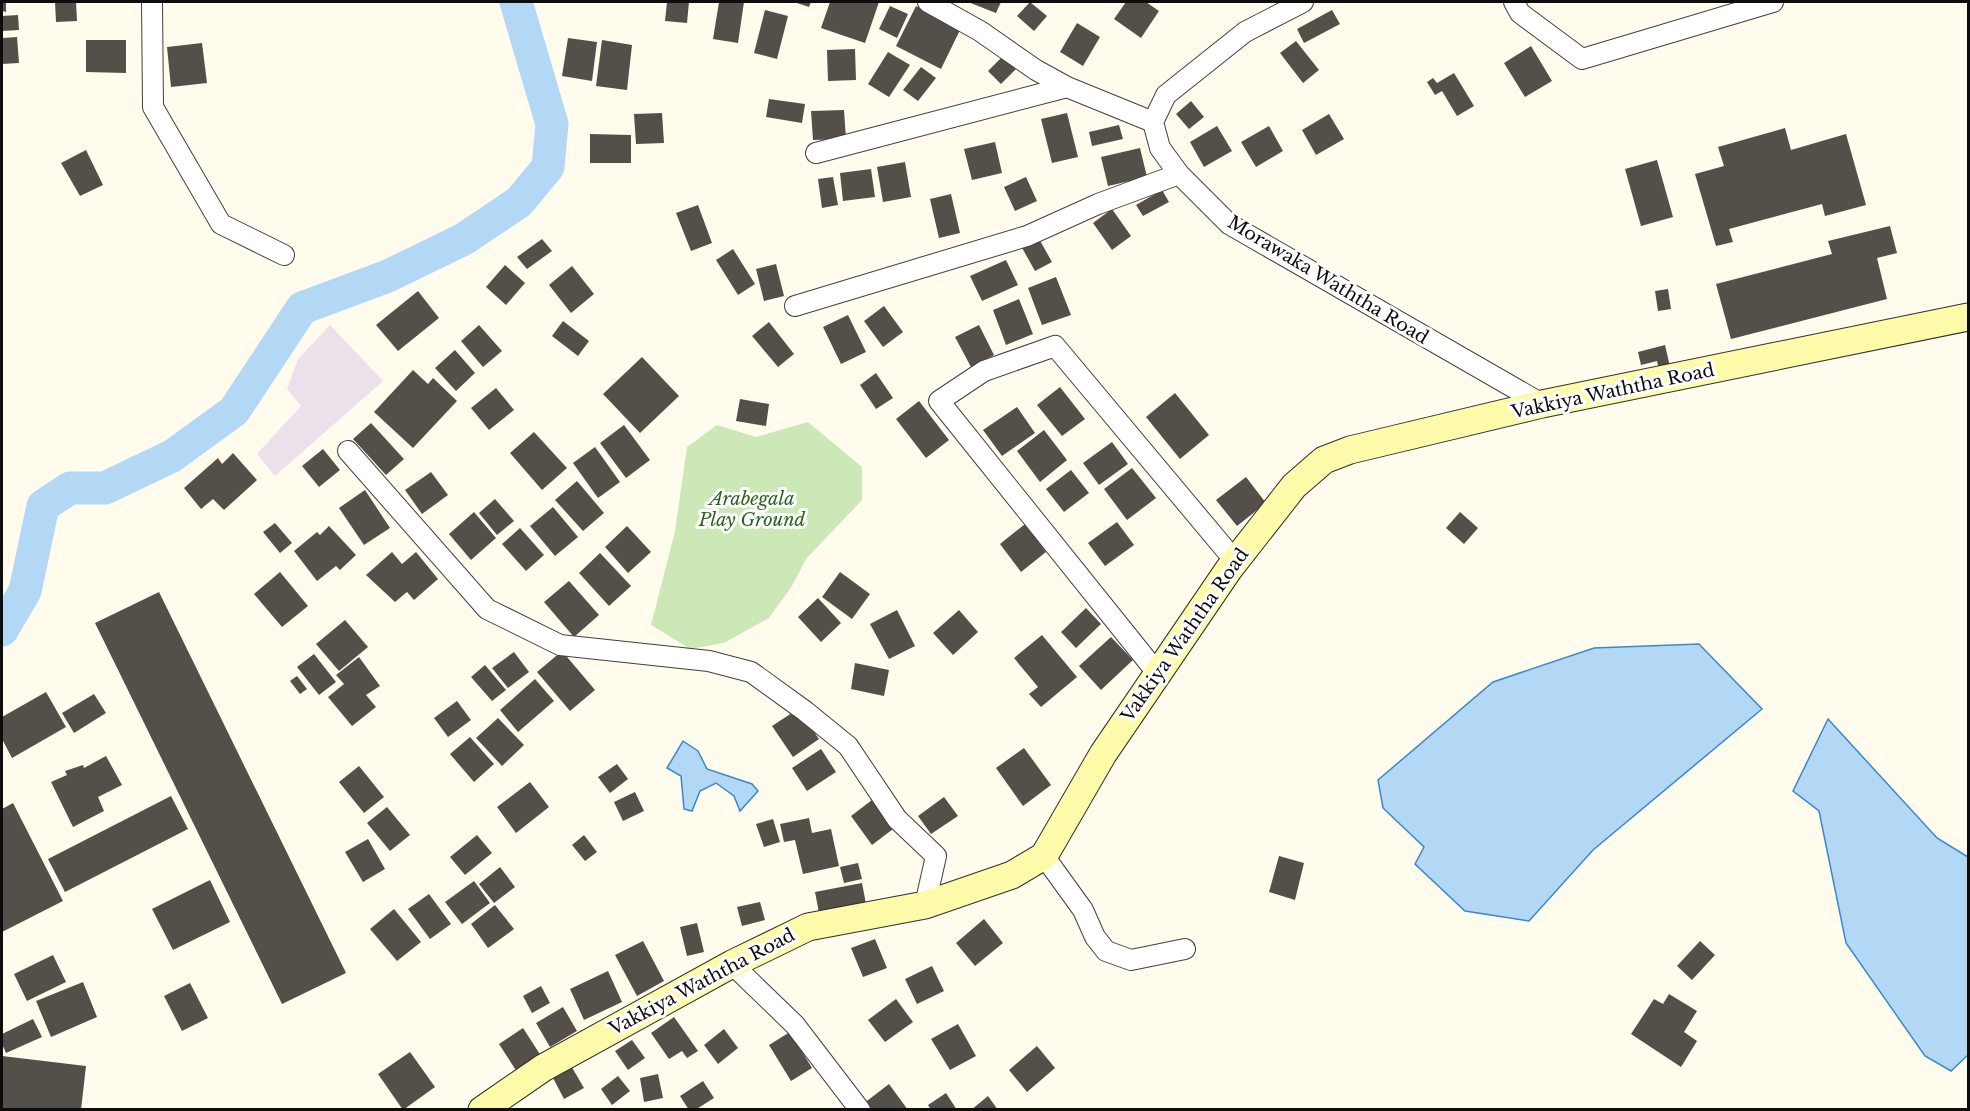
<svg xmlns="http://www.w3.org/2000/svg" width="1970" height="1111" font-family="'Libre Baskerville',serif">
  <rect width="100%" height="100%" fill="#fffced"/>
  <path fill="#ebe1eb" d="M330,325L383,381L275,476L257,454L301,406L287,389L298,359Z"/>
  <path fill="#cde8b7" d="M808,422L862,467V500L806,559L792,586L769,618L724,643L690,649L651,625L675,531L687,447L717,425L756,437Z"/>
  <path fill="#b3d8f5" stroke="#3b88ca" stroke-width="1.5" d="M1699,644L1762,709L1593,850L1529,921L1465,911L1415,864L1424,847L1383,808L1378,780L1493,682L1594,648Z
    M1828,719L1937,838L1968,857V1055L1951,1071L1925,1056L1846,943L1819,811L1793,791Z
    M683,741L698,751L707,769L752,784L758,791L740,811L734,796L716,783L700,791L692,811L684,809L681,776L667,768Z"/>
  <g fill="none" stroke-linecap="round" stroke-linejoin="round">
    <path stroke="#b3d8f5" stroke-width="33" d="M2,630L25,591L43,506L70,488H105L172,456L234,411L302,308L388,276L464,239L519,202L548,167L552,124L516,2"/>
  </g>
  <path fill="#554f49" d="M2,2H6V12L2,11Z
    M55,2H76L77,21L56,22Z
    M667,2H689L687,23L665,21Z
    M719,2H744L738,43L713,39Z
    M794,2H811L809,7Z
    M830,2H879L865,43L821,28Z
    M968,2H1001L996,13Z
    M1030,2L1047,16L1034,31L1017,16Z
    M1126,2H1146L1159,11L1141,38L1114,19Z
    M890,6L908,14L897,38L879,29Z
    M916,6L961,28L941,69L896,46Z
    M765,10L788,16L777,59L754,53Z
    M1332,10L1340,24L1304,43L1297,29Z
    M18,15L19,30L2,31V16Z
    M1077,23L1100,37L1083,66L1060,52Z
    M17,37L19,63L2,64V38Z
    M568,38L597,42L592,81L562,76Z
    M86,40H126V73L86,72Z
    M602,40L632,45L627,90L596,86Z
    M1296,41L1319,70L1303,83L1280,53Z
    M202,43L207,83L171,87L167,47Z
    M1531,46L1552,81L1525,97L1504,63Z
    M855,49L856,80L828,81L827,50Z
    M888,52L910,65L889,97L868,84Z
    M1004,55L1017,68L1001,84L988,71Z
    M921,67L936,78L918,101L903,90Z
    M1454,73L1474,106L1457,116L1442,91L1435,95L1427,82L1433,78L1437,83Z
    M769,99L805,104L802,123L766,117Z
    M1191,101L1204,117L1189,129L1176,114Z
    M844,110L846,139L813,140L811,111Z
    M662,113L664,143L636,144L634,114Z
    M1067,113L1078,157L1052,163L1041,119Z
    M1329,114L1344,139L1316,155L1302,130Z
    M1119,125L1123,139L1092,146L1089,132Z
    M1217,126L1232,151L1204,167L1190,142Z
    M1269,126L1283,151L1256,167L1241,142Z
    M1785,128L1791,150L1846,134L1866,205L1825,216L1822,204L1729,229L1733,242L1716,246L1695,174L1724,166L1718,147Z
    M590,134L631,135V163H590Z
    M995,142L1002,173L972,180L964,149Z
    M1140,148L1147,177L1108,186L1101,157Z
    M86,150L103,185L80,196L61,163Z
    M1657,160L1673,217L1641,226L1625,169Z
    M905,162L911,197L883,202L877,167Z
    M871,169L875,197L843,201L840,173Z
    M833,177L838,205L822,208L818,179Z
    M1026,177L1037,201L1015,211L1004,187Z
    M1162,190L1169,202L1143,216L1136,205Z
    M951,194L960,233L939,238L930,199Z
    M698,205L712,243L691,251L676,213Z
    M1112,209L1131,236L1112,250L1093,223Z
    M1890,226L1897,253L1877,258L1887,299L1731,339L1716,284L1832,254L1828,241Z
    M1038,237L1052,262L1035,271L1021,246Z
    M542,239L552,251L527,269L517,257Z
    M733,249L755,284L738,295L716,260Z
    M1006,260L1018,285L982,301L970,276Z
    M776,264L784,296L764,301L756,269Z
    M505,265L525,283L506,305L486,287Z
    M572,266L594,294L571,313L549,285Z
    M1056,277L1071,315L1042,325L1028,288Z
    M1668,289L1671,309L1658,311L1655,291Z
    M418,291L439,318L398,351L376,325Z
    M1019,299L1033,334L1006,345L993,310Z
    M884,306L903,332L883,347L864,321Z
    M848,315L866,352L841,364L823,327Z
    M563,321L589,341L578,356L552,336Z
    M769,322L794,354L778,367L752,336Z
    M479,325L502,351L483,367L461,341Z
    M979,325L994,355L971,367L955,337Z
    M1665,345L1671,371L1660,374L1657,361L1641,365L1638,352Z
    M455,350L475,373L456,391L435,368Z
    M642,357L679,396L640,433L603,394Z
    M413,370L428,384L433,378L457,401L413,448L374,412Z
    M876,373L893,398L876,409L860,385Z
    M1060,387L1085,419L1062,436L1037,405Z
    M496,388L514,410L489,430L471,408Z
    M1175,393L1209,435L1180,459L1146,417Z
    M740,399L769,404L766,426L736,421Z
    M919,401L949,440L926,458L896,419Z
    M1017,407L1035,433L1002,456L983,430Z
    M371,423L404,459L386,475L353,439Z
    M624,425L650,460L626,478L600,443Z
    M1044,430L1067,460L1040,482L1017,451Z
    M534,432L567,468L542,490L510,453Z
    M1112,442L1128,464L1099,485L1083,463Z
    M595,447L620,482L598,498L573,463Z
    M323,449L340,470L319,487L302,466Z
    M233,453L257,480L224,510L213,499L201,509L184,488L218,458L222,464Z
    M1132,468L1156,498L1127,520L1104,489Z
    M1071,470L1089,493L1064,512L1046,489Z
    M431,472L448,495L422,514L405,490Z
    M1246,477L1266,503L1237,526L1216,500Z
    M577,481L604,513L583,531L555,500Z
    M365,490L390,528L364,545L339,508Z
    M495,499L514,521L497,535L479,513Z
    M553,507L578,537L555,556L530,526Z
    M474,512L496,538L471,560L449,534Z
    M1460,512L1478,528L1464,544L1446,528Z
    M1117,522L1134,545L1105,566L1088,543Z
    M275,523L292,543L280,553L263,532Z
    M1025,524L1046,552L1021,572L1000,544Z
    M329,526L356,555L340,570L336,566L317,581L294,551L317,532L320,535Z
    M627,526L651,552L628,573L605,547Z
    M520,528L544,555L526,571L502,544Z
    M392,552L402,564L416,552L438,579L414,600L407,592L395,602L366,575Z
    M600,553L631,586L609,606L579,573Z
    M280,572L308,606L282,627L254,594Z
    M840,572L870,594L852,619L822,597Z
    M569,581L599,615L574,637L544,602Z
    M159,592L346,973L282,1004L95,623Z
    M818,598L841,623L821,642L798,617Z
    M1086,608L1101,624L1076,648L1061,632Z
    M897,610L915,646L889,659L870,624Z
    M959,610L978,632L953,655L933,633Z
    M345,620L368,647L339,671L316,644Z
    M1042,635L1077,677L1041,707L1029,694L1038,687L1014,658Z
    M1111,637L1133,660L1101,690L1079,666Z
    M562,651L595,690L570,711L537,672Z
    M514,652L529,672L508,688L492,668Z
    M314,654L336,682L319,695L297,667Z
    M359,657L380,686L366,695L376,707L352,726L328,697L344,684L336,675Z
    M855,663L889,670L884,696L851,689Z
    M485,665L506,690L492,701L471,677Z
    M297,676L307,689L300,694L290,681Z
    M535,679L554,701L518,732L500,710Z
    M46,692L66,727L12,758L2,739V717Z
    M94,694L106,713L74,733L62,713Z
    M457,701L471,720L448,737L434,718Z
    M798,709L819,739L793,757L772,726Z
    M498,718L524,745L502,766L476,738Z
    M470,737L494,764L474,782L450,754Z
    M1024,748L1051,785L1023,806L996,768Z
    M821,749L836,772L807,791L792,768Z
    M106,756L122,785L98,797L104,811L73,827L51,782L67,775L65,771L83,765L84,768Z
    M617,764L628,779L610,793L598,777Z
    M359,766L384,797L364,813L339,782Z
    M530,782L549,807L516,833L497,807Z
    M635,792L644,811L623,821L614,802Z
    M171,796L188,829L65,892L48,859Z
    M944,797L958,816L931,834L918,816Z
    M872,800L893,829L872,845L851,816Z
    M13,803L63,901L2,932V809Z
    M387,807L410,835L390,851L367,823Z
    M809,818L812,833L831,829L839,866L803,874L795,840L784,842L780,824Z
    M773,819L780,842L764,847L756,824Z
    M477,835L492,853L465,875L450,857Z
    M584,835L597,852L585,861L572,845Z
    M368,839L385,869L363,882L345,852Z
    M1279,856L1304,863L1295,900L1269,892Z
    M858,863L862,879L844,883L840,867Z
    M500,867L515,887L494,903L479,884Z
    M210,880L230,922L173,950L152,909Z
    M474,881L490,903L462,924L445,902Z
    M862,883L866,904L819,913L815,892Z
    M429,894L451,924L430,939L408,909Z
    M760,902L765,920L742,926L737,907Z
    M495,905L514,929L488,948L471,924Z
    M394,909L421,942L397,961L370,929Z
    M984,919L1003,943L975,966L956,943Z
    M697,923L704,952L687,956L680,927Z
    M875,939L887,968L863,977L851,948Z
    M643,941L664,981L637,996L615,955Z
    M1700,941L1715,955L1692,980L1677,966Z
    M53,955L66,982L27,1001L14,974Z
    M932,966L944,991L917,1004L905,979Z
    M608,971L622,1002L584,1020L570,989Z
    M83,982L97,1017L51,1037L36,1001Z
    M190,983L208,1018L182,1031L164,996Z
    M541,986L550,1003L532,1013L523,996Z
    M1669,994L1697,1011L1684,1032L1697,1041L1681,1067L1631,1034L1654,999L1663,1004Z
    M896,999L913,1022L885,1042L868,1020Z
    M563,1007L577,1031L550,1047L536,1023Z
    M674,1017L698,1051L687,1058L682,1051L669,1059L651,1033Z
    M33,1019L42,1037L6,1053L2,1044V1034Z
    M958,1024L976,1056L950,1070L931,1039Z
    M523,1028L543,1059L519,1075L499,1044Z
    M724,1029L738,1048L718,1064L704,1045Z
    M790,1032L812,1068L791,1081L769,1045Z
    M632,1040L645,1058L628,1070L615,1051Z
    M1037,1046L1055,1068L1027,1092L1009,1070Z
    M410,1052L435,1087L403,1110L378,1074Z
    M2,1056L86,1066L81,1110H2Z
    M570,1064L584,1088L564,1099L551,1074Z
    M658,1074L663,1098L644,1102L640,1078Z
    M618,1076L630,1091L612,1105L601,1089Z
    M703,1081L714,1098L695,1110H689L680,1096Z
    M889,1084L908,1110H867L863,1104Z
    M946,1093L957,1110H931L928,1105Z
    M988,1096L998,1110H971Z"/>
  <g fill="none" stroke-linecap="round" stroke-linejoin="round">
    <defs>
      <path id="street" d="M152,2L153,107L221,224L284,255
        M928,2L980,31L1036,70L1067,87L1153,122L1160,148L1179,174L1229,224L1542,404
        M1514,2L1520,13L1582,59L1773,2
        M1153,122L1166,95L1245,32L1303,2
        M816,153L1067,87
        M795,306L1027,236L1098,204L1179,174
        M348,451L487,609L560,645L709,661L751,672L805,711L848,746L897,819L936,856L925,905
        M1158,674L939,401L984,371L1055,346L1235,561
        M1044,856L1083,910L1095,937L1106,951L1131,960L1185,949
        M732,964L795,1025L860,1110"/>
      <path id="secondary" d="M482,1110L543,1068L732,964L808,927L925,905L1012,875L1044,856L1103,754L1229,569L1294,486L1324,460L1350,450L1542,404L1968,317"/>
    </defs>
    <use href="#street" stroke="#404040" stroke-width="22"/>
    <use href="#secondary" stroke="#2f2f2f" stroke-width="29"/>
    <use href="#street" stroke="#fff" stroke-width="20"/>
    <use href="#secondary" stroke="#fdfaa9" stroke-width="27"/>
  </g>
  <g text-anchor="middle" stroke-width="6" stroke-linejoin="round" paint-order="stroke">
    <g font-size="18" fill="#0d0d0d" stroke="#fff">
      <text transform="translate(1328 280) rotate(31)" y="6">Morawaka Waththa Road</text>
      <text transform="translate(1613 391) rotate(-12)" y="6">Vakkiya Waththa Road</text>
      <text transform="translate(1185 635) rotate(-55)" y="6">Vakkiya Waththa Road</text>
      <text transform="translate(702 982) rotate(-28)" y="6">Vakkiya Waththa Road</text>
    </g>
    <g font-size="18" font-style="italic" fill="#28631e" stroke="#fff">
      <text x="752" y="505">Arabegala<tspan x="752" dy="21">Play Ground</tspan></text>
    </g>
  </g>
  <rect width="1970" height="1111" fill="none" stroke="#0d0d0d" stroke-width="6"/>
</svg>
